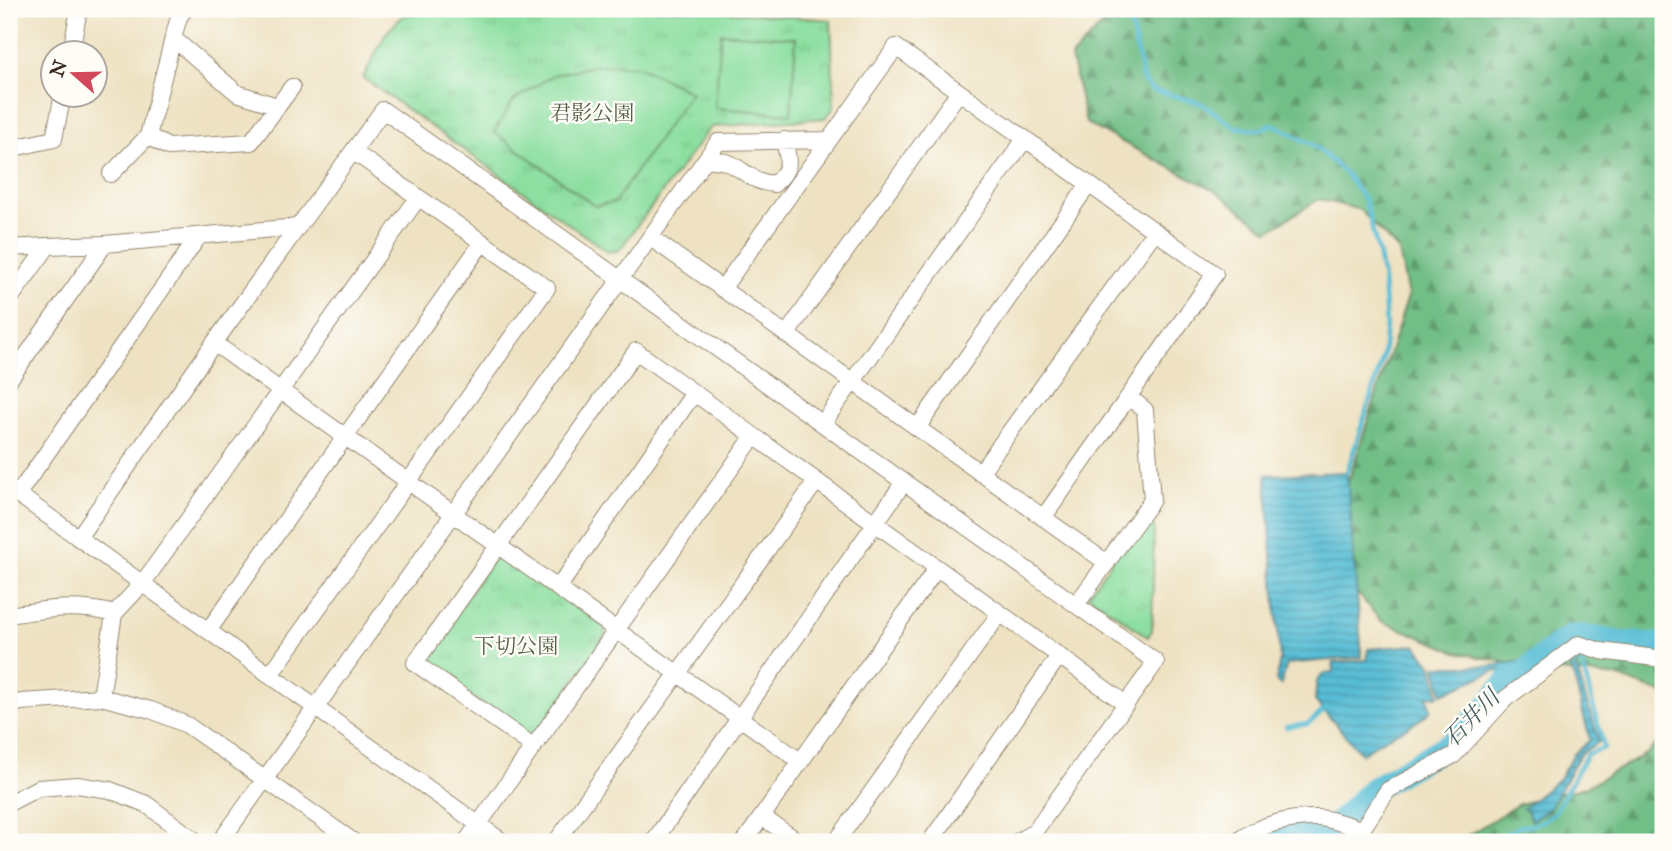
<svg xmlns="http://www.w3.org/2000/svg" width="1672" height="851" font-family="'IM FELL Great Primer','Noto Serif JP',serif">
  <defs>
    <pattern id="forest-firs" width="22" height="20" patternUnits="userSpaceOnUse" patternTransform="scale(1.75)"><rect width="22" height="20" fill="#71be86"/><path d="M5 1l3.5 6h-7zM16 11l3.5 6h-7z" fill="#5e9b6d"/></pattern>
    <pattern id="park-tufts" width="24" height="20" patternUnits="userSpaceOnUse" patternTransform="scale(1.75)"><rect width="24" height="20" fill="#8cdfa0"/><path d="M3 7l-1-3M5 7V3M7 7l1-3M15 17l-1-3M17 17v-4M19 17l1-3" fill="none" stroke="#7ac089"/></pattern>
    <pattern id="water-rules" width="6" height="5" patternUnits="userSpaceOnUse" patternTransform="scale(1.75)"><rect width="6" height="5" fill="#57bdd5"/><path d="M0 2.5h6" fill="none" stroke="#499aac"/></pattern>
  </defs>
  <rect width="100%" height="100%" fill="#fdfcf7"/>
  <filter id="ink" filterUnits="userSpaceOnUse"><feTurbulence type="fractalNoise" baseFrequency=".0143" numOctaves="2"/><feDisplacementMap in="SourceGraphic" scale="14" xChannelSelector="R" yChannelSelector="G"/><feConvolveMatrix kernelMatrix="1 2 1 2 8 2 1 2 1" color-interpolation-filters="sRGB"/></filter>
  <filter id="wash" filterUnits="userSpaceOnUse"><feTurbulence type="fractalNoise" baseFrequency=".00686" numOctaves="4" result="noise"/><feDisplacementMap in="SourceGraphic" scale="28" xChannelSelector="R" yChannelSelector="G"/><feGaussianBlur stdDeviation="1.57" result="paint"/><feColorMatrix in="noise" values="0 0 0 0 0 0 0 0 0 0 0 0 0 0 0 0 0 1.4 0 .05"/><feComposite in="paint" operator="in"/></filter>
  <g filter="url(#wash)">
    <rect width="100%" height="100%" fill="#eee2c2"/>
    <path fill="url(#forest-firs)" stroke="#567452" stroke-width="2" d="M1118,9H1663V695L1662,693L1619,677L1531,668L1457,652L1381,621L1349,583L1347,486L1408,296L1399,251L1360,210L1319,199L1268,231L1216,191L1086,123L1071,57Z
      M1663,737V842H1457L1519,804L1586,787L1648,753Z"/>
    <path fill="url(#park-tufts)" stroke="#64845f" stroke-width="2" d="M430,9H690L831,20L834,108L825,118L711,127L619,250L608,252L363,78L386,33L403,16Z
      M1141,519L1154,527L1152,630L1148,637L1088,595Z
      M505,555L605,628V636L536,735L526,736L428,665L426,655L495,557Z"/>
    <path fill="#8cdfa0" stroke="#64845f" stroke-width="2" d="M721,33L796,38L791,114L715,108Z
      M597,65L639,66L691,92L615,202L595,206L494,132L513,101L553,75Z"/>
    <path fill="url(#water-rules)" stroke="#49747a" stroke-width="2" d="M1347,472L1362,657L1287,664L1281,685L1276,681L1280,659L1266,475Z
      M1416,645L1433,667L1439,696H1427L1431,710C1412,730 1382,735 1362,754L1315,701C1317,684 1313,674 1334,672L1333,663L1367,660L1368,649Z
      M1577,656L1581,659L1576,667L1599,742L1580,754L1549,809L1531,821L1528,812L1523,808L1559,779L1574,754L1590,740L1571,666Z
      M1534,659L1520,669L1494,671L1442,694L1436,666H1491Z"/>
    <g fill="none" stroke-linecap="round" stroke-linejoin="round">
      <path stroke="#57bdd5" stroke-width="4.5" d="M1128,9L1143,80L1152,90L1201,103L1235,127L1260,130L1273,124L1315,146L1346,174L1365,200L1378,252L1383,279L1386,325L1383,358L1347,472
        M1523,665L1534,663
        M1286,727L1308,724L1323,711
        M1274,842L1276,835
        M1491,842L1521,826H1529L1542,821L1555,812L1587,754L1604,748L1581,659L1584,649"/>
      <path stroke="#57bdd5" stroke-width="24" d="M1249,842L1269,835H1315L1331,830L1374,788L1450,744L1487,707L1509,679L1520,676L1559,644L1571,637L1581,636L1620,643L1663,645"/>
    </g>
  </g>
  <g filter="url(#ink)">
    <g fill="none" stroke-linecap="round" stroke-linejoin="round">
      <defs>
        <path id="minor" d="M173,38L237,93L277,106
          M71,52L79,9
          M148,136L168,147L251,142L292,87
          M9,149L54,139L63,94
          M706,159C713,160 722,160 729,163C747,172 752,182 774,184C792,169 789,161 784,140
          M111,174L148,136L173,38L179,17L185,9
          M651,238L1107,563
          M9,248L48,246
          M722,289L896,47L1215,274L1043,518
          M9,300L48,246L105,244L298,227L383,110L1156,662L1034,832L1017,842
          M786,335L959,92
          M214,343L800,761
          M9,380L105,244
          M823,423L1025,139
          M917,428L1089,184
          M980,473L1155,231
          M9,488L503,842
          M18,494L199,236
          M78,538L214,343L298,227
          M558,588L694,393
          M1076,605L1152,500L1145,410L1129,397
          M9,615C46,609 77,604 114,614
          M208,631L482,243
          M270,675L547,288L354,152
          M101,697L114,614L142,584L418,198
          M9,706L21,702L101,697L151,710L187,725L354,842
          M534,747L415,663L636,351L1126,704
          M9,803L38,788L77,785L110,790L146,804L197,842
          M762,817L799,842
          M220,842L718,142L829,140
          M466,842L754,436
          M556,842L816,482
          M653,842L904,482
          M744,842L937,568
          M836,842L1000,613
          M930,842L1059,656
          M1237,842C1257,824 1293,817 1319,818C1333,819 1349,826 1362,829L1388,790L1454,755L1505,699L1579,644L1601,651L1663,659"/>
      </defs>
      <use href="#minor" stroke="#948670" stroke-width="18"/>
      <use href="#minor" stroke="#fff" stroke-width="16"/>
    </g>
  </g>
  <g text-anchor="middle" stroke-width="5" stroke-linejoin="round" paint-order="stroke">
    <g font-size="21" fill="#536045" stroke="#fdfcf7">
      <text x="592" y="120">君影公園</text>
      <text x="516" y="653">下切公園</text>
    </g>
    <g font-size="23" font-style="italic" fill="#455d5e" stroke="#fdfcf7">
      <text transform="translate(1471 718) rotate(-46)" y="8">石井川</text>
    </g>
  </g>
  <rect width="1672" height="851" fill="none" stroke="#fdfcf7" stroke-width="35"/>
  <g transform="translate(74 74) rotate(290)"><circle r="33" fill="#fdfcf7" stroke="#afa8a0" stroke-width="2"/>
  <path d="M0-5L12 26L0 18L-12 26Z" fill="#d1495b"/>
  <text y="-10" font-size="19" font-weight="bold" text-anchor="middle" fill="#3b2a1e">N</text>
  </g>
</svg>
